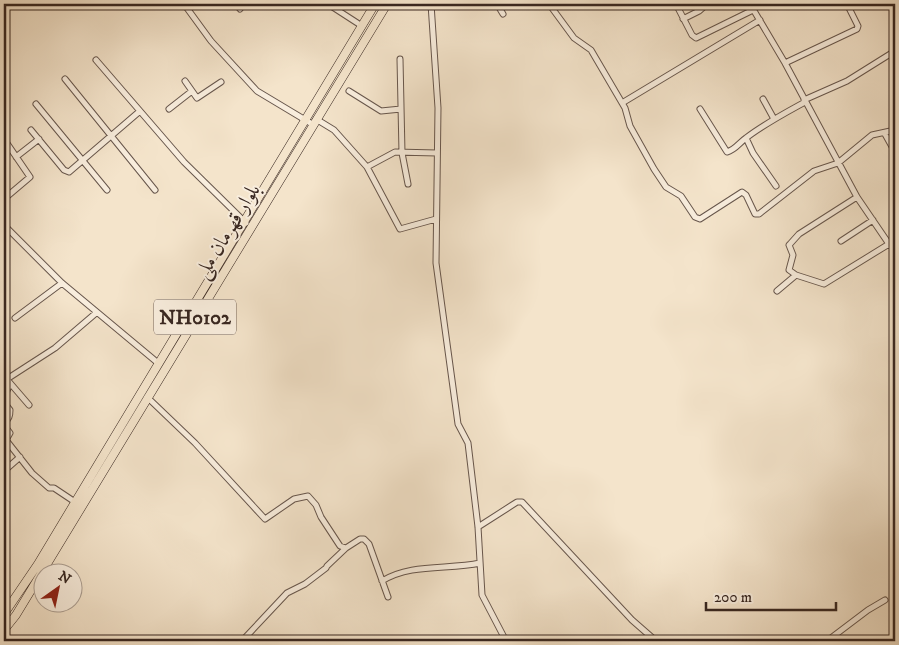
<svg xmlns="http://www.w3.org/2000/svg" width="899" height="645" font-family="'IM FELL DW Pica',Amiri,serif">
  <rect width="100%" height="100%" fill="#f4e4cb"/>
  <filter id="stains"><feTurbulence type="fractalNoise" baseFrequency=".004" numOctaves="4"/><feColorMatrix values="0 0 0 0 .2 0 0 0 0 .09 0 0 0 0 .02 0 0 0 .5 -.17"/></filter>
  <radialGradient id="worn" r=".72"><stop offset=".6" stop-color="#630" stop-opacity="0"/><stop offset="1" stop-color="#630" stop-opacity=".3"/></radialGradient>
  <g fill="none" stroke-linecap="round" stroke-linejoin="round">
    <defs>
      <path id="minor" d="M184,4L211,41L257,91L312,124
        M236,4L240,9
        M328,4L362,26
        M431,4L438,108L436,263L458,424L468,443L478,527L482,595L506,641
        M497,4L503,14
        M549,4L574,38L591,50L625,108L630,126L654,169L666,187L681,196L695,217L700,219L742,192L746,195L755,214H759L814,171L838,163L872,135L895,130
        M676,4L692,35L696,38L753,10
        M750,4L785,63L857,197L889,244L895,249
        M683,19L699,11L707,4
        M400,59L402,153L408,184
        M96,60L184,162L246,223
        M785,63L857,29L858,26L847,4
        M65,79L155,190
        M185,81L197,98L221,82
        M349,91L381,111L401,109
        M763,99L774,119
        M804,100L847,81L895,51
        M622,103L760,20
        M36,104L107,190
        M169,109L192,91
        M700,109L727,152C735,150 740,142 746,138C764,124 785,113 805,102
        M316,119L334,130L367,167L400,229L436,219
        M31,130L64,170L69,172L140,111
        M885,134L895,152
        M746,138L753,153L776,186
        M4,139L30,177L4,199
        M16,157L39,139
        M367,167L395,152L437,153
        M4,225L62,283L158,363
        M841,241L873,220
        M796,275L789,270L793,255L789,245L790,244L799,234L857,197
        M777,291L796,275L824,284L889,244
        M15,318L62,283
        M4,376L29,405
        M147,397L195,443L265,519L294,499L308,496L316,505L321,517L340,546L346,548L360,539H364L369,544L388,597
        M4,398L9,386L7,379L55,348L96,313
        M4,423C9,419 10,416 10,410L6,405
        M4,425L10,433L6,440L32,473L49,488H54L75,502
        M4,471L20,457
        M478,527L517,502H522L632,620L656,641
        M382,581C411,563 448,570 480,563
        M4,636L8,641
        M242,641L287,593L305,584L326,568L327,566L346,548
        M827,641L868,610L885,600"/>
      <path id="highway" d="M4,614L38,564L375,4
        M4,630L16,615L387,4"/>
    </defs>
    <use href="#minor" stroke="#67564c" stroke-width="7"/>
    <use href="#highway" stroke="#382721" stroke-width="9"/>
    <use href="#minor" stroke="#f8eddd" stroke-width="5"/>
    <use href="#highway" stroke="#f4e4cb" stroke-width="8"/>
  </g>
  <g text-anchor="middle" stroke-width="4" stroke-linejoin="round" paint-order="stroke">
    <rect fill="#f8eddd" stroke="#726259" stroke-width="1" x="154" y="299.5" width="82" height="35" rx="4"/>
    <g font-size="20" font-weight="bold" fill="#382721">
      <text x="195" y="324">NH0102</text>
    </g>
    <g font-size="21" fill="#382721" stroke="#f8eddd">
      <text transform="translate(227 231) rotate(-59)" y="7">بلوار قهرمان ملی</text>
    </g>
  </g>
  <rect width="899" height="645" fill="none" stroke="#f4e4cb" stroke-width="20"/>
  <rect x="5" y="5" width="889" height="635" fill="none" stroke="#382721" stroke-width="2.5"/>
  <rect x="10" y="10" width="879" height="625" fill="none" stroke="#382721"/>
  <g transform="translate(58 588) rotate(33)"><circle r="24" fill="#f8eddd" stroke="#ab9e92"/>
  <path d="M0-4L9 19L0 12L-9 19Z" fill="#8f2418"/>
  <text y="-8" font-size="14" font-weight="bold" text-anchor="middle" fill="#382721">N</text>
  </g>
  <path d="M706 602v8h130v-8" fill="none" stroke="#382721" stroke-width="2.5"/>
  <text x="714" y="602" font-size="15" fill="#382721" stroke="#f8eddd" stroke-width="4" paint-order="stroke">200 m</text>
  <rect width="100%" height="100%" filter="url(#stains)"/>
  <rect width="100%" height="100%" fill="url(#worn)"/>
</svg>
